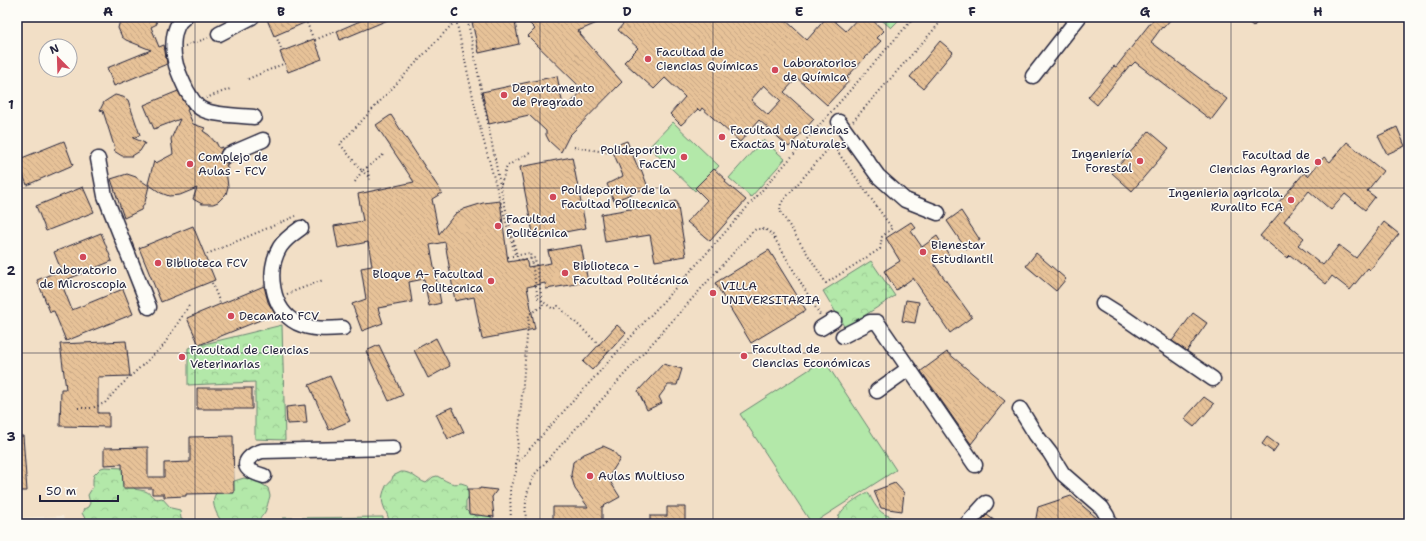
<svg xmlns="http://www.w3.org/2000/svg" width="1426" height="541" font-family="'Shantell Sans',sans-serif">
  <defs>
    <pattern id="forest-crowns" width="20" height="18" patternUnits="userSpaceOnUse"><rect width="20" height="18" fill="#b3e8a9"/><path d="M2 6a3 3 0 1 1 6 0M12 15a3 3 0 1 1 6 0" fill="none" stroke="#9ac792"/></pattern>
    <pattern id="building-back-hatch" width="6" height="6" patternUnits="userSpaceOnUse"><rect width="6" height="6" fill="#e7c298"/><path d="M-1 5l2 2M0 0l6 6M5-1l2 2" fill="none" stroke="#c6a684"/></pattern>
  </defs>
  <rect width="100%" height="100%" fill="#f6ebda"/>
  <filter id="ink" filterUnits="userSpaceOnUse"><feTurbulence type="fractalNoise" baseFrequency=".025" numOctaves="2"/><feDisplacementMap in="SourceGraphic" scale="8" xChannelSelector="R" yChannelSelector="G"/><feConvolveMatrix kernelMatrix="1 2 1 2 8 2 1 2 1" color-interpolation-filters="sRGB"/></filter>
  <g filter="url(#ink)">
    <path fill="#f2dfc6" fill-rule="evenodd" d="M17,17H1409V524H65L63,516L17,518ZM46,46H70V70H46Z"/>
    <path fill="url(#forest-crowns)" stroke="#6a8572" d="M878,17H902L891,28Z
      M871,261L895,296L845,328L823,291Z
      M282,325L285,440L255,439V382L188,385V348Z
      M105,467L123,468L135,489C138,490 141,490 145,491C153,494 152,501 162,498L171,508L180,510L181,519L193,524H88L82,513L84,509L88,507L90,503L88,495L93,487V479L94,475L101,468Z
      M401,472C411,471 417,480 426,483L433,477L437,476C445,480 452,486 461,483L467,485L469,496L466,501V510L469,513L477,516L481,515L490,516L493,520L507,524H389C388,521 389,518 387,514C382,503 380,499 386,486C388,482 392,482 393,476Z
      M244,478L257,481L268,488L270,496C268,502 267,508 265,512C262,517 259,518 258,524H223C204,497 215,486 244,478Z
      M868,492C873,502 878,513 889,516C894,518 900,519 905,520L902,524H837C837,509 856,499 868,492Z"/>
    <path fill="#b3e8a9" stroke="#6a8572" d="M673,122L719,166L695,191L649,147Z
      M763,140L785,159L751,197L729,178Z
      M824,360L896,470L812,524L740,414Z
      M383,517V524H283V518Z"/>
    <path fill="url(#building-back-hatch)" stroke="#22223b" fill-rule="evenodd" d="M121,17H154L157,24L151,27L159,47L164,45L167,64L114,86L107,68L151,50L126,40L122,37L118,28Z
      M266,17H318L274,36Z
      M369,17H395L340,40L337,31Z
      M495,17H514L519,44L479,53L472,22Z
      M523,17H611L578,31L581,33L580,34L622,82L569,136L561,152L549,141L546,135V131L529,115L489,124L482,92L557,76L564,110L583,90L528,36L535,29Z
      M629,17H782L807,40L827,17H830L846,31L859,17H869L884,31L877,38L881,41L847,77L850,80L827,105L797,78L784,92L814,119L789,147L759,120L740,142L702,108L700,111L698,109L681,125L670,114L685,97L665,78L654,89L624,62L638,48L618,30ZM764,85L781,101L768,115L751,100Z
      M1155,17H1173L1163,28L1162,27L1151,42L1227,99L1211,120L1135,62L1131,66L1130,65L1097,105L1088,97L1114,66L1116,67Z
      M1241,17H1262L1253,27Z
      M314,39L322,59L288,72L280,52Z
      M940,41L953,52L923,88L910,77Z
      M178,91L189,109L187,110L193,124L205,128L203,131L209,135L215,142H216L219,148L223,147L220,154V158L223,162L230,163L226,165L228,169L226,170L228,187L226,194L218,202L213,204H202L193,199L197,188L180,195L169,196L161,193L148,184L154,161L156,163L173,154L171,139L180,119L154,129L144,105Z
      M115,95L123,97L128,100L140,135L133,138L145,143L140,151L132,156H122L114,151L115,149L103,111L100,110L104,102Z
      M391,115L442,193L432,199L439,234L455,214L464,209L483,203L500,201L508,262L526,259L528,267L551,263L548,251L581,245L588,282L546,289L545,283L527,287L535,329L482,339L474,297L455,301L445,242L430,245L441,303L429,306L424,279L409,282L412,302L378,308L383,323L362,331L352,304L366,299L361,268L372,266L368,242L338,248L334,226L363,221L358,194L414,182L376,125Z
      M1397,127L1405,146L1387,154L1378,136Z
      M1149,131L1169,148L1132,191L1112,173Z
      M64,141L73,165L27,185L17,160Z
      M627,141L639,170L641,169L648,187L614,201L607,184L623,176L611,147Z
      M1347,142L1383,171L1367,191L1375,197L1365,210L1345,194L1331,210L1309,191L1284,221L1304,238L1298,245L1323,265L1339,245L1356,258L1384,222L1399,234L1370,270L1368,268L1350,290L1332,276L1326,284L1290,255L1287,258L1260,236L1284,208L1278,203L1304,173L1308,176L1324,157L1330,162Z
      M572,157L586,228L534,238L520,167Z
      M714,169L726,180L725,182L746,200L710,241L687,222L707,200L695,188Z
      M127,174L136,177L149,186L145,202L141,210L124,218L111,179Z
      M83,187L94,212L46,231L36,206Z
      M677,201L686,256L655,261L650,235L605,242L601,214Z
      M961,211L980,240L966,249L947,221Z
      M911,222L916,228L911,231L922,247L937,236L949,255L934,264L972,317L950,333L913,278L896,290L884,271L900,261L886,238Z
      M193,226L215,280L161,302L139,248Z
      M101,233L112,261L61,282L72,310L123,289L133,314L66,341L54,311L50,312L37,280L61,270L54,252Z
      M769,250L806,310L751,343L715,283Z
      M1036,253L1066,279L1056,291L1026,266Z
      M264,286L268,302L275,314L199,345L187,318Z
      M906,300L919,302L915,323L902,321Z
      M1193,313L1207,323L1187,351L1172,341Z
      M617,325L626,333L592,370L583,362Z
      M436,338L450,366L428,378L414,350Z
      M126,341L130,376L98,377V413H109V427L60,426L61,389H66L60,344Z
      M379,345L403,395L389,401L366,351Z
      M947,352L1005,401L971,444L921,371Z
      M663,364L682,369L677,385H668L659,397L662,403L647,410L638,391Z
      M330,376L350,421L329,430L309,385Z
      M197,388H252V409H197Z
      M1204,397L1214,404L1194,427L1184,419Z
      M305,405L307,423L287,424L286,407Z
      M452,407L464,432L448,439L436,414Z
      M17,436H23L27,491H17Z
      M233,436L234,493L186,494V496L164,497V494H152V488H123L122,464L104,465V448L148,447V477H164V463L190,462V437Z
      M1267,437L1278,445L1273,452L1262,444Z
      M603,446L612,450L620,459L608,478L620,497L602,507V524H553V507H588L575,489L571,475L573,462L584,454Z
      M895,483L904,493L902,511L881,508L874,491Z
      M480,488L497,490L492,497L494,517L469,514L468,489H480Z
      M1071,496L1097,518L1095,524H1035L1038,507Z
      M667,507H685V524H650V516H667Z
      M987,515L999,524H978Z"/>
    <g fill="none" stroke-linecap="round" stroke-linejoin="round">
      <defs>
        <path id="minor" d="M185,17C171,26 172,51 176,65C179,74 183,83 187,91C191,97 194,104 200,108C209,115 241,116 254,117
          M219,34L252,17
          M1033,76L1079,17
          M839,122L878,176L905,200L938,213
          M228,155L263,140
          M98,159L105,196L149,307
          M301,228C294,233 285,239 280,247C266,270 271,310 297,323C312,330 327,329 343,328
          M1103,304L1119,314L1213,379
          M821,328L834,320
          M843,336L870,322H877L975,465
          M877,391L908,369
          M1020,409L1036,435L1050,453L1063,474L1102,508L1107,516L1110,524
          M264,476C260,475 255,473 251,471C238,463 254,453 262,451L393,448
          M967,524L986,503"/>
      </defs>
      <use href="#minor" stroke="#22223b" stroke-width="17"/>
      <path stroke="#22223b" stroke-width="2" stroke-dasharray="1 3" stroke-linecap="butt" d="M467,17L500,185L518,260L535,258L543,306L529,314L516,464V472L510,488L511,524
        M156,19L160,17
        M456,20L479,124L515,254
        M911,21L915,17
        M307,23L313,38
        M276,36L282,51
        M315,40L336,31
        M185,46L208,38
        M248,79L283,64
        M206,98L230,89
        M853,121L945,17
        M832,144L892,228L882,237L880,249L826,283L780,211L781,203L837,139
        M574,147L612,153
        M383,155L362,171L340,144L459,17
        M367,167L370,181
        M355,182L362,171L370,178
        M501,184L507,166L530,153
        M207,254L296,216
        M508,257L530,253L538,298L553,309L558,306L608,353
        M212,283L220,303
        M287,294L323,280
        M78,408H92L105,403L117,389L163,346L190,304
        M516,464L706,254L911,21L906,17
        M526,524C525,505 525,492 535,474L752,232L756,229H765L772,234L820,315"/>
      <use href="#minor" stroke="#fdfcf7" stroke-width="14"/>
    </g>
  </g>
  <path fill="none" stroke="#22223b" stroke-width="1" stroke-opacity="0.55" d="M195,17V524M368,17V524M540,17V524M713,17V524M886,17V524M1058,17V524M1231,17V524M17,188H1409M17,353H1409"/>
  <g fill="#d1495b" stroke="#fdfcf7" stroke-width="1.5">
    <circle cx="648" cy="59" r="4"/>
    <circle cx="775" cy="70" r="4"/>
    <circle cx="504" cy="95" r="4"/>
    <circle cx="722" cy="137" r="4"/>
    <circle cx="684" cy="157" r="4"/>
    <circle cx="1140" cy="161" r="4"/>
    <circle cx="1318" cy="162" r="4"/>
    <circle cx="190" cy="164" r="4"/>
    <circle cx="553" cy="197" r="4"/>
    <circle cx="1291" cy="200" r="4"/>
    <circle cx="498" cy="226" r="4"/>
    <circle cx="923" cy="252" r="4"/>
    <circle cx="83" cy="257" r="4"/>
    <circle cx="158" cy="263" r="4"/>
    <circle cx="565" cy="273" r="4"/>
    <circle cx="491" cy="281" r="4"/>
    <circle cx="713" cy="293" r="4"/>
    <circle cx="231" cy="316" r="4"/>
    <circle cx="744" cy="356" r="4"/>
    <circle cx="182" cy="357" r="4"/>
    <circle cx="590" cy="476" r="4"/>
  </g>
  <g text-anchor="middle" stroke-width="3" stroke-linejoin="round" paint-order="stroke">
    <g font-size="12" fill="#22223b" stroke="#fdfcf7" text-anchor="start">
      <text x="656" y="56">Facultad de<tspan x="656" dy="14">Ciencias Químicas</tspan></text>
      <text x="783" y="67">Laboratorios<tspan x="783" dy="14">de Química</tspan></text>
      <text x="512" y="92">Departamento<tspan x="512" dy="14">de Pregrado</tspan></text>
      <text x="730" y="134">Facultad de Ciencias<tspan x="730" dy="14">Exactas y Naturales</tspan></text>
      <text x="676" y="154" text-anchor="end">Polideportivo<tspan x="676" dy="14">FaCEN</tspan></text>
      <text x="1132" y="158" text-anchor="end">Ingeniería<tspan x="1132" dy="14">Forestal</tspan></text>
      <text x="1310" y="159" text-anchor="end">Facultad de<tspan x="1310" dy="14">Ciencias Agrarias</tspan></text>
      <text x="198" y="161">Complejo de<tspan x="198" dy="14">Aulas - FCV</tspan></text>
      <text x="561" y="194">Polideportivo de la<tspan x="561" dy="14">Facultad Politecnica</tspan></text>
      <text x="1283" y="197" text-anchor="end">Ingenieria agricola.<tspan x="1283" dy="14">Ruralito FCA</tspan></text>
      <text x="506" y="223">Facultad<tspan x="506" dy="14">Politécnica</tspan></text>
      <text x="931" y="249">Bienestar<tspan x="931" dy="14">Estudiantil</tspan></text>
      <text x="166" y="267">Biblioteca FCV</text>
      <text x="573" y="270">Biblioteca -<tspan x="573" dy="14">Facultad Politécnica</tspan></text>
      <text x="83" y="274" text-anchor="middle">Laboratorio<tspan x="83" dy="14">de Microscopia</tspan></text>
      <text x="483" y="278" text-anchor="end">Bloque A- Facultad<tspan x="483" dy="14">Politecnica</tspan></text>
      <text x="721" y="290">VILLA<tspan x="721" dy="14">UNIVERSITARIA</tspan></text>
      <text x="239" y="320">Decanato FCV</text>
      <text x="752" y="353">Facultad de<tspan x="752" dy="14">Ciencias Económicas</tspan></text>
      <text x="190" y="354">Facultad de Ciencias<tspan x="190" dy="14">Veterinarias</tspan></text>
      <text x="598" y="480">Aulas Multiuso</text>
    </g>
  </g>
  <rect width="1426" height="541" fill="none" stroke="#fdfcf7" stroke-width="44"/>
  <g transform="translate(58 58) rotate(337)"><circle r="19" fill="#fdfcf7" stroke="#a5a5ac"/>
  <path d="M0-3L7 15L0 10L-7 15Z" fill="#d1495b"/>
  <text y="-6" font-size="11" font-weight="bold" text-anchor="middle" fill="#22223b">N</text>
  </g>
  <path d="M40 495v6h78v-6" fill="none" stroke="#22223b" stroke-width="2"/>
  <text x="46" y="495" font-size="12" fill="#22223b" stroke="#fdfcf7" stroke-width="3" paint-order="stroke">50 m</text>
  <rect x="22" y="22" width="1382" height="497" fill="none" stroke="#22223b" stroke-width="1.5"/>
  <g font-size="13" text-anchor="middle" font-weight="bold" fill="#22223b">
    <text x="108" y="16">A</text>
    <text x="281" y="16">B</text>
    <text x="454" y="16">C</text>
    <text x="627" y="16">D</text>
    <text x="799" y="16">E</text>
    <text x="972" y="16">F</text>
    <text x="1145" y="16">G</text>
    <text x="1318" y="16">H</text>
    <text x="11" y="109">1</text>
    <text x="11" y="275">2</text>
    <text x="11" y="441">3</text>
  </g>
</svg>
